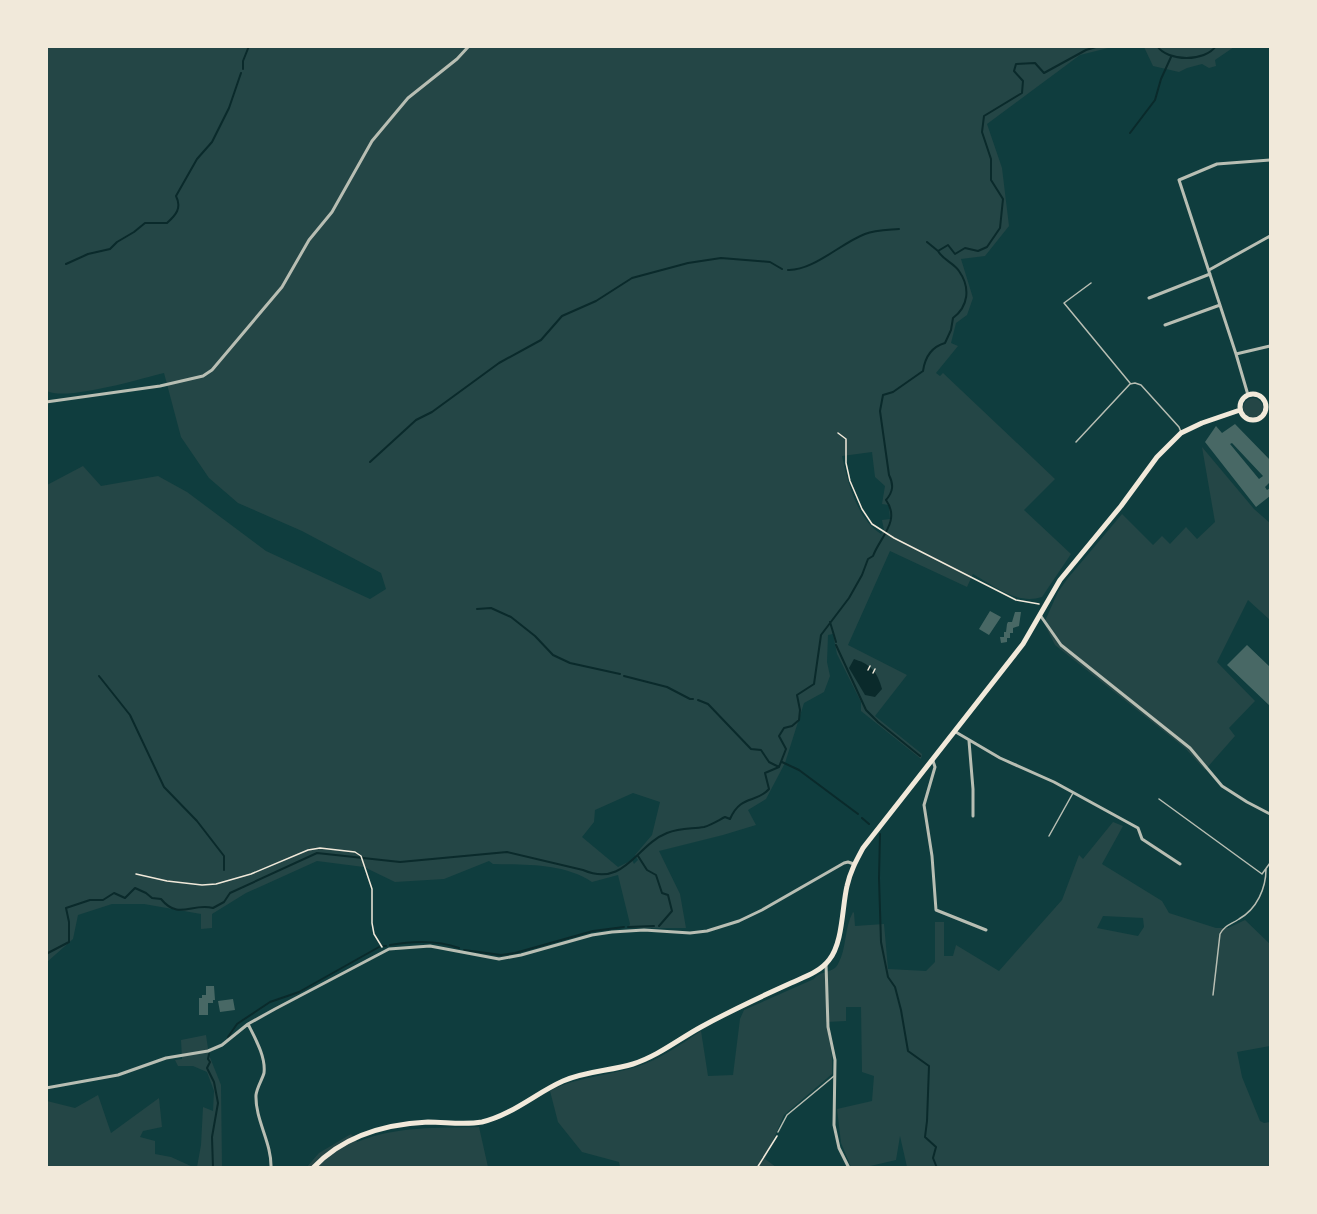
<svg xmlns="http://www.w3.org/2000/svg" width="1317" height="1214" font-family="'Noto Serif',serif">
  <rect width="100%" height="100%" fill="#0f3d3e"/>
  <path fill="#244646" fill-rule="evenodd" d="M47,47H1112L1080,55L987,124L1002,168L1009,226L985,256L961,259L973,298L967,315L956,323L951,343L958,346L936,373L940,376L943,373L1055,479L1024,510L1071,554L1042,597C1017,605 994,586 973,574L967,587L890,551L848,645L907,675L875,716L922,754L921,759L861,711V702L837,654L833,634L828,635L827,662L830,676L824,692L804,703L785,763L766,799L748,810L756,825L723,835L659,851L680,894L686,928H628L630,924L618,875L592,882C563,863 526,865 493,864L489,861L444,879L395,882L364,867L317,861L246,893L212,914V928L201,929V914L144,904H112L78,915L73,939L47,962V485L83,466L101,486L158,476L187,492L266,551L370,599L386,589L381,573L302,531L238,503L209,478L181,437L164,373C139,379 67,401 47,391ZM872,452L875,477L885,486L882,504L889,505L890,519L882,520L884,530L881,534C857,519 848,483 842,456ZM633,793L660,802L652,835L635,855L638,860L634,864L632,860L618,867L582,837L594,822L595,810Z
    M1144,47H1234L1215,60L1216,66L1209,68L1202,64L1187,68L1179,72L1153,66Z
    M1243 408a10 10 0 1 1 20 0a10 10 0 1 1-20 0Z
    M1202,447L1254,509L1270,523V620L1248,600L1217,662L1255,701L1229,728L1235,736L1205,770L1185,748L1055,645L1044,623L1058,592L1068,578L1122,514L1153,545L1162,536L1170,544L1186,527L1197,539L1215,522Z
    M1113,822L1123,826L1102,864L1162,901L1169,913L1216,928H1228L1245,920L1270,944V1046L1237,1052L1242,1077L1260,1121L1264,1123L1270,1122V1167H907L900,1136L896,1160L866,1167H851L841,1143L837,1109L872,1101L874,1076L862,1072L861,1007H846V1021L826,1022L832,1056V1074L784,1115L765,1159L776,1167H620L619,1162L582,1152L558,1122L550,1091C576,1077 607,1076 636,1067C659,1060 681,1044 701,1031L708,1076L733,1075L740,1019L744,1010L814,979C820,970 833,974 838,964C847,948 844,928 853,912L854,913L855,926L884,924L888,969L926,971L935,962V922H944V956H953L956,945L999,971L1062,900L1079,855L1083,859ZM1103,916L1143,918L1144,927L1138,936L1097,928Z
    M206,1035L209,1055L221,1085L222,1167H197L201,1145L203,1107L213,1111L214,1091L207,1072L193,1066H178L175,1060L182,1059L181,1040Z
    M98,1095L111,1133L159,1098L162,1127L143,1131L140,1137L155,1141V1154L171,1157L193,1167H47V1101L75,1108Z
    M479,1127L488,1167L306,1168L319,1153L351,1134L357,1142C396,1126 437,1128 479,1127Z"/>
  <path fill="#0a2a2b" d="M854,659C872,665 877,672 882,689L875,697L865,695L849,668Z"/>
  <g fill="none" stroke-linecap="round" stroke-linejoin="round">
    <path stroke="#0a2a2b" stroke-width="2" d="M1157,46C1168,62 1205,62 1216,46
      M243,69V61L249,46
      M1130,133L1155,100L1161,79L1171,57
      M927,242L938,251
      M66,264L88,254L110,249L117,242L134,232L145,223H167C176,215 182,208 176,196L197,159L212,142L229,108L241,73
      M788,270C813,271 841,243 865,234C875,230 888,230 899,229
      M370,462L416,420L432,412L499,363L541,340L562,316L596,301L632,278L688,263L721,258L770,262L782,269
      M477,609L491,608L511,617L535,636L553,655L570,663L620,674
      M830,622L836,642
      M836,645L866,710L878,722L920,756
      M99,676L130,715L164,787L197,821L224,856V870
      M624,676L667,687L690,699H693
      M698,700L708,704L751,749L761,750L769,762L779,767
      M782,762L799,770L858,814
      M862,818L869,824
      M880,834L879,878L881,942L888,977L895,987L901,1010L908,1051L929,1066L927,1121L925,1137L936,1147L933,1158L937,1168
      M638,856L647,870L656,875L662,893L668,895L672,911L659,926
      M628,927L654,926
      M390,945C413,941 437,940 459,948
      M384,946H386
      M464,950L501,955L515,953L593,931L624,927
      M46,954L69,942V922L66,908L90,900H103L114,893L125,898L135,888L146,893L152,898L161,899C179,921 192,902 213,908L224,902L230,893L317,853L400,862L507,852L583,870C625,888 636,845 667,833C680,828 691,829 704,827C711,825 719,820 725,817L730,819C741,794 756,804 769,789L765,773L779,767L786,749L779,736L784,728L792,726L799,720L800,710L797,695L814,684L821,635L849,598L862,575L868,559L873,556C880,537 901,521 886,500C893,492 894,485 889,475L880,411L883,395L893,392L923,371C925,357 931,347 945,343L951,330L953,318C968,307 971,288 959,271C954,263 943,260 938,251L948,245L955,254L965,248L978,251L987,247L1000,228L1003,199L991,180V159L982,132L984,116L1022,93L1023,81L1014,71L1016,64L1035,63L1044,73L1086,50L1099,46
      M228,1037L237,1024L270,1002L299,992L379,947
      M209,1054L208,1059L210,1062L207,1068L214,1082L218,1103L212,1137L213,1168"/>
  </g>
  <path fill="#486865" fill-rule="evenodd" d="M1235,424L1270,460V482L1265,487L1267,490L1270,488V496L1256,507L1205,442L1216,426L1222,433ZM1232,443L1263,476L1259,479L1230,444Z
    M990,611L1001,617L989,635L979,629Z
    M1015,612H1021L1019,626L1013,628V633H1010V638H1007V642L1001,643L1000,637H1004V632H1006L1007,624L1008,622H1012Z
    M1247,645L1270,667V706L1227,665Z
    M206,986H214L215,1000H213V1003H208V1015H199V998H202V995H206Z
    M233,999L235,1010L220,1012L218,1001Z"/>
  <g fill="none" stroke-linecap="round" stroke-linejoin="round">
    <path stroke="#f1e9da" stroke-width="1.5" d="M838,433L846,439V463L850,481L862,509L872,524L894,538L1016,600L1039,604
      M868,670L870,666
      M873,673L875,669
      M136,874L167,881L202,885L216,884L251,874L308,850L320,848L355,852L361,856L372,889V923L374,934L382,947
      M757,1168L777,1136"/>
    <path stroke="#b8beb3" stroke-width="1.5" d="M1091,283L1064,303L1130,383
      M1076,442L1130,384L1135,383L1141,385L1179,427L1181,432
      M1159,799L1262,874L1270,863
      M1049,836L1073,793
      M1213,995L1220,934C1225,925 1230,925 1239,919C1257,909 1266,888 1266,869
      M778,1132L787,1115L834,1076"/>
    <path stroke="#b8beb3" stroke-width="3" d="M1209,270L1270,236V238
      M1149,298L1210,274
      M1165,325L1220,305
      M1236,354L1270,346
      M1248,395L1236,354L1179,180L1217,164L1270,160
      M46,402L160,386L203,376L212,370L282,287L309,240L332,212L372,141L408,98L457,59L469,46
      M1040,615L1061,645L1190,748L1222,786L1247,802L1270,814
      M954,731L1000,758L1054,782L1138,828L1142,839L1180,864
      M969,741L973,789V816
      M933,761L935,767L924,805L932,856L936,910L986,930
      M826,964L828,1027L835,1060L834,1125L839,1148L849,1168
      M248,1024C255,1038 266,1057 264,1073C262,1080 257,1087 256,1095C255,1120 272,1143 271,1168
      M46,1088L118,1075L166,1058L208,1051L222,1045L248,1024L275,1009L389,949L430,946L499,959L521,955L592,935L612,932L644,930L690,933L707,931L739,921L762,910L844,863L848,862L854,864"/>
    <path stroke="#f1e9da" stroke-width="5" d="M1240 407a13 13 0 1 1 26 0a13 13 0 1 1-26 0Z
      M313,1168C343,1136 386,1124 428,1122C446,1122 464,1125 482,1122C512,1115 536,1093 563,1081C586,1071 610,1071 633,1064C658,1056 679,1039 701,1027C730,1011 760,997 791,983C804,977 820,972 829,960C843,943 842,907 847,886C850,872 856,861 863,848L1023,644L1060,580L1121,506L1157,457L1181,433L1202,423L1240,410"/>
  </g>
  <rect width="1317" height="1214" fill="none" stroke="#f1e9da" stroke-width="96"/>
</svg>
